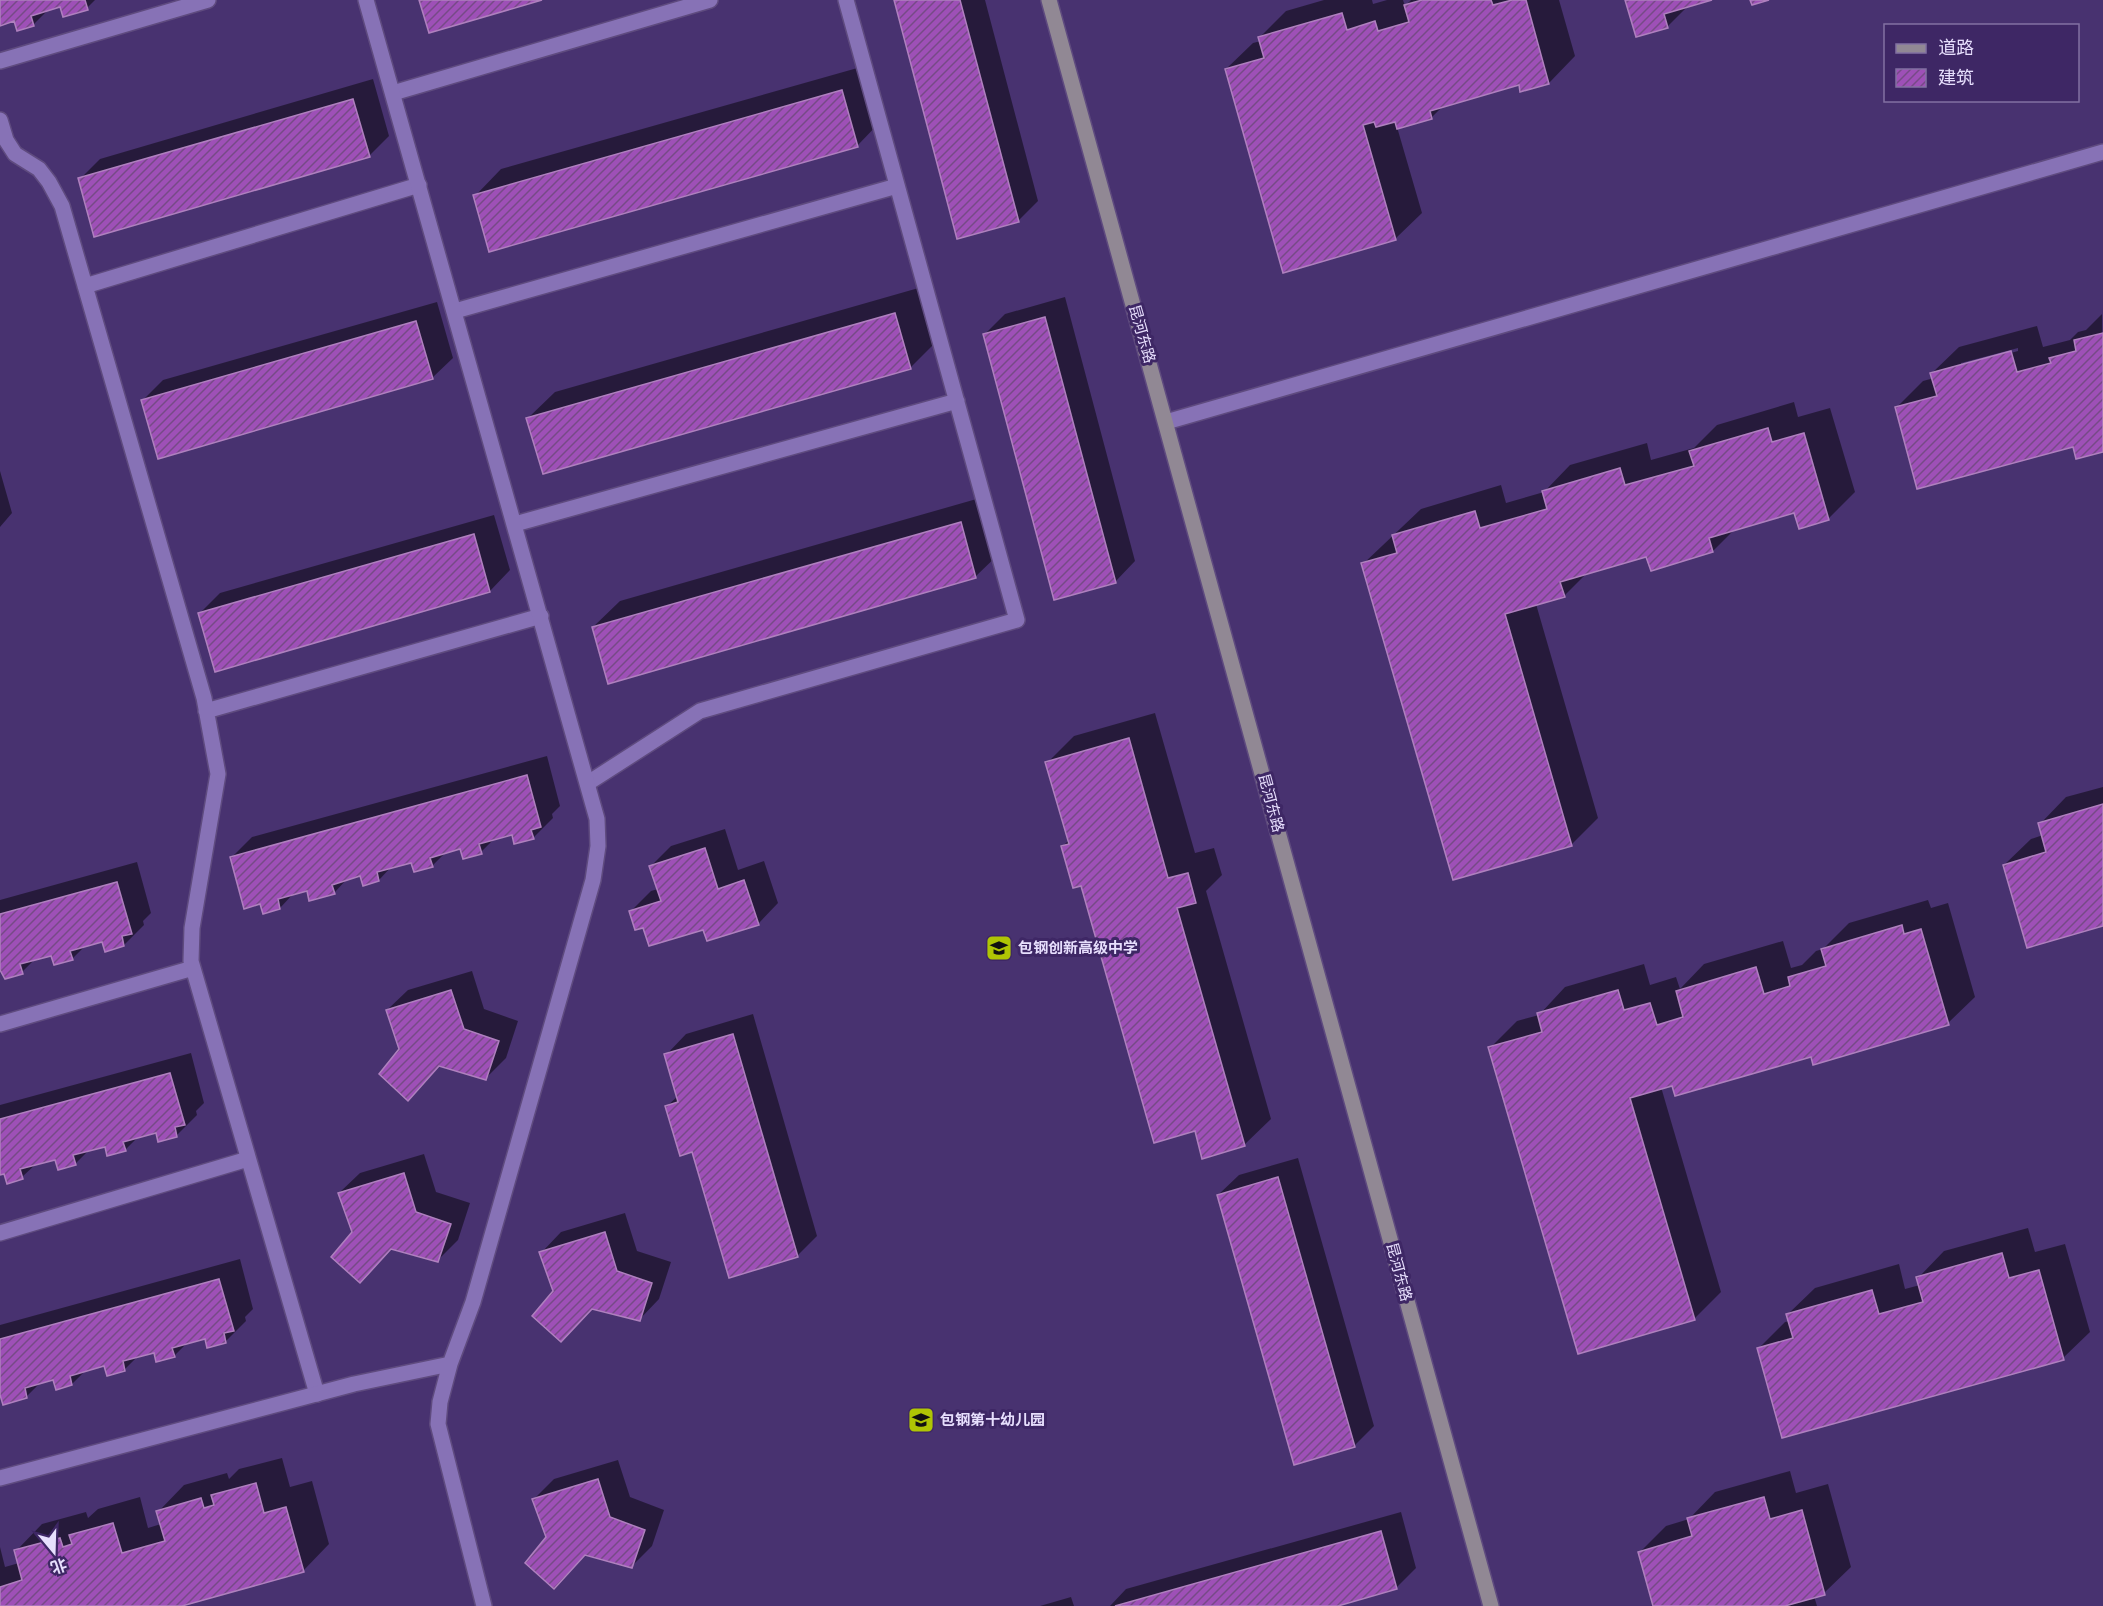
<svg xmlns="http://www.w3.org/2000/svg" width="2103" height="1606" font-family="Arial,'Noto Sans SC',sans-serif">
  <defs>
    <pattern id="building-hatch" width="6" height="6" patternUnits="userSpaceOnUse" patternTransform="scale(1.5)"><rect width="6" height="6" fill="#9e50b7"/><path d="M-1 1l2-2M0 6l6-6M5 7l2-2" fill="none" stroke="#764a87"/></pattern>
  </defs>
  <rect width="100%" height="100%" fill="#483270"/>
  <path fill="#0007" fill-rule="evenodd" d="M0,0H95L87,8L61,6L49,9L33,25L15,19L0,24Z
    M895,0H985L1038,201L1018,221Z
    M1324,0H1372L1373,4L1387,0H1403L1405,6L1411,0H1559L1575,56L1549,83L1521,90L1520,83L1444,105L1432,117L1397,127L1422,213L1395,239L1226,69L1253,43L1261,41L1260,37L1286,11Z
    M1627,0H1707L1688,6L1667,27Z
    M868,65L883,119L857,146L475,196L501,169Z
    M373,79L389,136L369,156L80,179L100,159Z
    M922,287L937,341L911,367L544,473L528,418L555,392Z
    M1065,297L1135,561L1115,582L985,334L1005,314Z
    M437,302L453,358L432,378L142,401L163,380Z
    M2102,314L2103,451L1897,407L1923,381L1934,378L1932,373L1959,347L2037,326L2043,347L2070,340L2078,332L2086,330ZM2018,348V351L1961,366V363Z
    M1794,402L1798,417L1830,408L1855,492L1828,519L1795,511L1735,529L1713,551L1647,555L1588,572L1564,596L1536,604L1598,818L1572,844L1454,878L1363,564L1421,509L1501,485L1506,503L1544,492L1570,465L1647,443L1651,460L1694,448L1717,425Z
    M0,471L12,513L0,527Z
    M987,496L1002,551L975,577L593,627L620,601Z
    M494,515L510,570L490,591L199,614L220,593Z
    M1155,713L1195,853L1214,848L1222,875L1206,891L1271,1119L1244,1145L1196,1130L1062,847L1069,840L1047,763L1074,736Z
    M547,756L560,806L552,814L553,818L533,838L513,833L495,838L481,852L461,847L446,852L432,866L412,861L392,866L379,880L361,874L348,878L334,893L308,889L294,893L280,908L261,902L232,857L252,837Z
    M2103,787V925L2004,865L2031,839L2043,835L2040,824L2066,797Z
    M725,829L738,870L764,861L778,903L758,924L704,928L644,926L631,911L651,891L658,889L651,866L671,846Z
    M137,862L151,913L143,921L144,925L124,945L103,940L86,945L72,959L52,954L36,958L22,972L0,968V900Z
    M1928,900L1931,908L1948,903L1975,997L1948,1023L1661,1087L1721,1292L1694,1319L1490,1048L1517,1021L1539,1015L1565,987L1644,964L1650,985L1676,977L1680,989L1704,964L1783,941L1791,968L1802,965L1816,951L1823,949L1849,923Z
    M472,971L484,1009L518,1021L506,1058L486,1078L440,1065L428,1078L401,1049L387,1010L408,990Z
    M753,1014L817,1236L797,1256L693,1150L667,1106L678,1096L666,1055L686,1034Z
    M191,1053L204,1103L196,1111L197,1115L177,1135L157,1131L139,1136L125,1150L106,1145L90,1149L76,1163L59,1168L56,1158L37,1163L22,1177L5,1172L0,1173V1105Z
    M424,1154L436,1192L470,1203L458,1240L438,1260L392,1248L353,1232L339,1193L360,1173Z
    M1298,1158L1374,1426L1354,1446L1218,1195L1239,1175Z
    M625,1213L637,1251L671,1262L659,1299L639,1320L541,1253L561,1232Z
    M2028,1228L2035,1252L2065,1244L2090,1332L2063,1358L1759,1348L1785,1322L1790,1321L1788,1314L1815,1288L1899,1264L1905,1289L1920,1285L1918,1278L1944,1251Z
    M240,1259L253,1309L245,1317L246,1321L226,1341L206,1337L188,1342L174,1356L155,1351L139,1355L125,1369L106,1364L86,1370L72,1384L54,1379L41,1382L27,1396L4,1403L0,1394V1325Z
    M282,1458L290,1487L312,1481L329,1544L303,1571L176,1606H0V1547L5,1567L19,1563L16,1551L42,1524L86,1512L88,1518L98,1509L140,1497L148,1528L161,1524L158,1512L184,1485L227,1473L229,1479L239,1469Z
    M618,1460L630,1497L664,1510L652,1546L632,1566L586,1554L547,1538L534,1499L554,1479Z
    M1790,1471L1796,1493L1828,1484L1851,1567L1824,1593L1814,1596L1817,1606H1655L1640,1552L1666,1526L1689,1519L1715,1492Z
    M1401,1512L1416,1568L1396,1588L1332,1606H1110L1126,1589Z
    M1071,1597L1074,1606H1040Z"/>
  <path fill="url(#building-hatch)" stroke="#af80be" stroke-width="1.5" d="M0,0H85L88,10L63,17L60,7L31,16L34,26L17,31L14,21L0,26Z
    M419,0H542L429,33Z
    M894,0H960L1019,222L957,239Z
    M1422,0H1491L1493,5L1512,0H1526L1549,84L1520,92L1519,85L1430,111L1432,119L1397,129L1395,122L1376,127L1374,122L1363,125L1396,240L1283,273L1225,69L1264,58L1258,37L1342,13L1347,30L1375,21L1378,31L1409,22L1404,5Z
    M1625,0H1712L1664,14L1668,28L1636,37Z
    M1750,0H1769L1752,5Z
    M842,90L858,147L489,252L473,195Z
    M353,99L370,157L94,237L78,178Z
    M895,313L911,369L543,474L526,418Z
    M1045,317L1116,583L1054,600L983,334Z
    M416,321L433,379L158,459L141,400Z
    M2103,333V452L2076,459L2073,447L1917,489L1895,407L1937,396L1930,373L2011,351L2017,372L2051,363L2049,358L2076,351L2074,340Z
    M1768,428L1772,442L1804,433L1829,520L1799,529L1794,513L1709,538L1713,552L1651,571L1646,557L1560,582L1565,597L1505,614L1572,846L1453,880L1361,563L1397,553L1392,535L1475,511L1480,528L1547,509L1542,491L1620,468L1625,485L1694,466L1689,451Z
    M961,522L976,578L608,684L592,627Z
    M474,534L490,592L215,672L198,613Z
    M1129,738L1168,878L1188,873L1196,903L1177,908L1245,1146L1202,1159L1195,1131L1154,1143L1081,886L1073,888L1061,846L1069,844L1045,762Z
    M527,775L541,827L531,830L534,839L514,844L512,835L479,844L482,854L463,859L460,849L430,858L433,867L414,872L411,863L377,872L379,881L363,886L360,876L332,885L335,894L309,901L307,891L278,899L280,909L263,914L260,904L244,909L230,857Z
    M2103,804V926L2027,948L2003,865L2046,852L2038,823Z
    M705,848L718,889L744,880L759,925L707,941L703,930L649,946L643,928L635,930L629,911L661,901L649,866Z
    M117,882L132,934L122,936L124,946L105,952L102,942L70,951L73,960L54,965L51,956L20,964L23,974L5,979L0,970V914Z
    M1902,925L1904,934L1921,929L1949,1025L1813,1065L1811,1057L1675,1096L1672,1086L1630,1098L1695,1320L1578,1354L1488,1047L1542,1032L1537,1013L1618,990L1624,1010L1650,1003L1657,1025L1683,1017L1676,991L1756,967L1764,994L1790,986L1788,977L1826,966L1821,949Z
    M451,990L464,1029L499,1041L486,1080L439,1066L408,1101L379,1074L399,1049L386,1010Z
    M733,1034L798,1257L729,1278L692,1152L680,1156L665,1106L678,1102L664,1054Z
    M170,1073L185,1125L175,1127L177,1137L158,1142L156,1133L123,1142L126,1151L107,1156L105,1147L73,1155L76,1165L58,1170L55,1160L20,1169L23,1179L7,1184L4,1174L0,1175V1119Z
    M404,1173L416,1212L451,1224L438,1262L391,1249L360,1283L331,1257L352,1232L338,1193Z
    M1278,1177L1355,1447L1294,1465L1217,1195Z
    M605,1232L617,1271L652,1283L640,1321L592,1309L561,1342L532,1316L553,1291L539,1252Z
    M2002,1253L2009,1278L2039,1270L2064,1360L1782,1438L1757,1348L1793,1338L1786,1314L1872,1290L1879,1314L1923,1302L1916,1277Z
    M219,1279L234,1331L224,1333L226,1343L207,1348L205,1339L172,1348L175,1357L156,1362L154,1353L123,1361L125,1371L107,1376L104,1366L70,1376L72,1385L56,1390L53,1380L25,1388L27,1398L3,1405L0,1395V1339Z
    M598,1479L610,1517L645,1530L632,1568L585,1555L554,1589L525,1563L546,1537L532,1499Z
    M256,1483L264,1513L286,1507L304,1572L182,1606H0V1587L22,1580L14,1550L60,1538L63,1547L72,1544L69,1535L113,1523L122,1553L165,1541L156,1511L201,1498L204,1508L214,1505L211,1495Z
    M1764,1497L1770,1519L1802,1510L1825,1595L1785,1606H1653L1638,1552L1692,1536L1687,1518Z
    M1381,1531L1397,1589L1338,1606H1115Z"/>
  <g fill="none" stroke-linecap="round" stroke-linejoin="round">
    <defs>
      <path id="lane" d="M0,61L208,0
        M393,93L710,0
        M0,120L6,140L15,154L39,169L49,182L62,206L204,698L218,774L192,928L191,961L317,1394
        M85,286L419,185
        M455,311L897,186
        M515,524L957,401
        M206,711L541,616
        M588,783L700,711L1017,620L846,0
        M0,1024L193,968
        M0,1233L248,1159"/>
      <path id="street" d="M366,0L597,819L598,846L593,880L473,1302L450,1364
        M1166,422L2103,152
        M0,1478L354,1384L450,1364L440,1402L438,1424L484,1606"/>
      <path id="secondary" d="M1049,0L1491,1606"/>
    </defs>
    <use href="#lane" stroke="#5f4b7f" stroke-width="18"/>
    <use href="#street" stroke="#5f4b7f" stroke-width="18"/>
    <use href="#secondary" stroke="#5f4b7f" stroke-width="18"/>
    <use href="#lane" stroke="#8772b6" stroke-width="15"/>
    <use href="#street" stroke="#8772b6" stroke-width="15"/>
    <use href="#secondary" stroke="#918894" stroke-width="15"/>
  </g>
  <defs>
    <symbol id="school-square" viewBox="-11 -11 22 22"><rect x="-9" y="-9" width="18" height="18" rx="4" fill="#afc504" stroke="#3e2765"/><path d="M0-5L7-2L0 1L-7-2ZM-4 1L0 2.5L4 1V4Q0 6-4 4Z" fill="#111"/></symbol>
  </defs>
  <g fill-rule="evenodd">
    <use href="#school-square" x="984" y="933" width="30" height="30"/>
    <use href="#school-square" x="906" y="1405" width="30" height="30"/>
  </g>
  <g text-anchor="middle" stroke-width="6" stroke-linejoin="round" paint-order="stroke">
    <g font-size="15" fill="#e7dffd" stroke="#3e2765">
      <text transform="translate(1142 334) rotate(74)" y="5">昆河东路</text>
      <text transform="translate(1271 803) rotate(75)" y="5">昆河东路</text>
      <text transform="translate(1399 1272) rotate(75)" y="5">昆河东路</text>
    </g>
    <g font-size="15" font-weight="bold" fill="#e7dffd" stroke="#3e2765" text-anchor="start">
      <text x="1018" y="953">包钢创新高级中学</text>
      <text x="940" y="1425">包钢第十幼儿园</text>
    </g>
  </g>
  <rect x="1884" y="24" width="195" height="78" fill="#3e2765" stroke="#8271a2" stroke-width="1.5"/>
  <rect x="1896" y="44" width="30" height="9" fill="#918894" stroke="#8271a2" stroke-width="1.5"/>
  <text x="1938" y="54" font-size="18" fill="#e7dffd">道路</text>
  <rect x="1896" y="69" width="30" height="18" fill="url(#building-hatch)" stroke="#8271a2" stroke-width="1.5"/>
  <text x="1938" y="84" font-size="18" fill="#e7dffd">建筑</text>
  <g transform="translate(54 1552) rotate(161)" stroke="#3e2765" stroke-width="4.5" paint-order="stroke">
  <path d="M0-4.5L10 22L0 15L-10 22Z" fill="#e7dffd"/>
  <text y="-9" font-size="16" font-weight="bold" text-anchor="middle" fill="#e7dffd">北</text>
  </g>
</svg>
